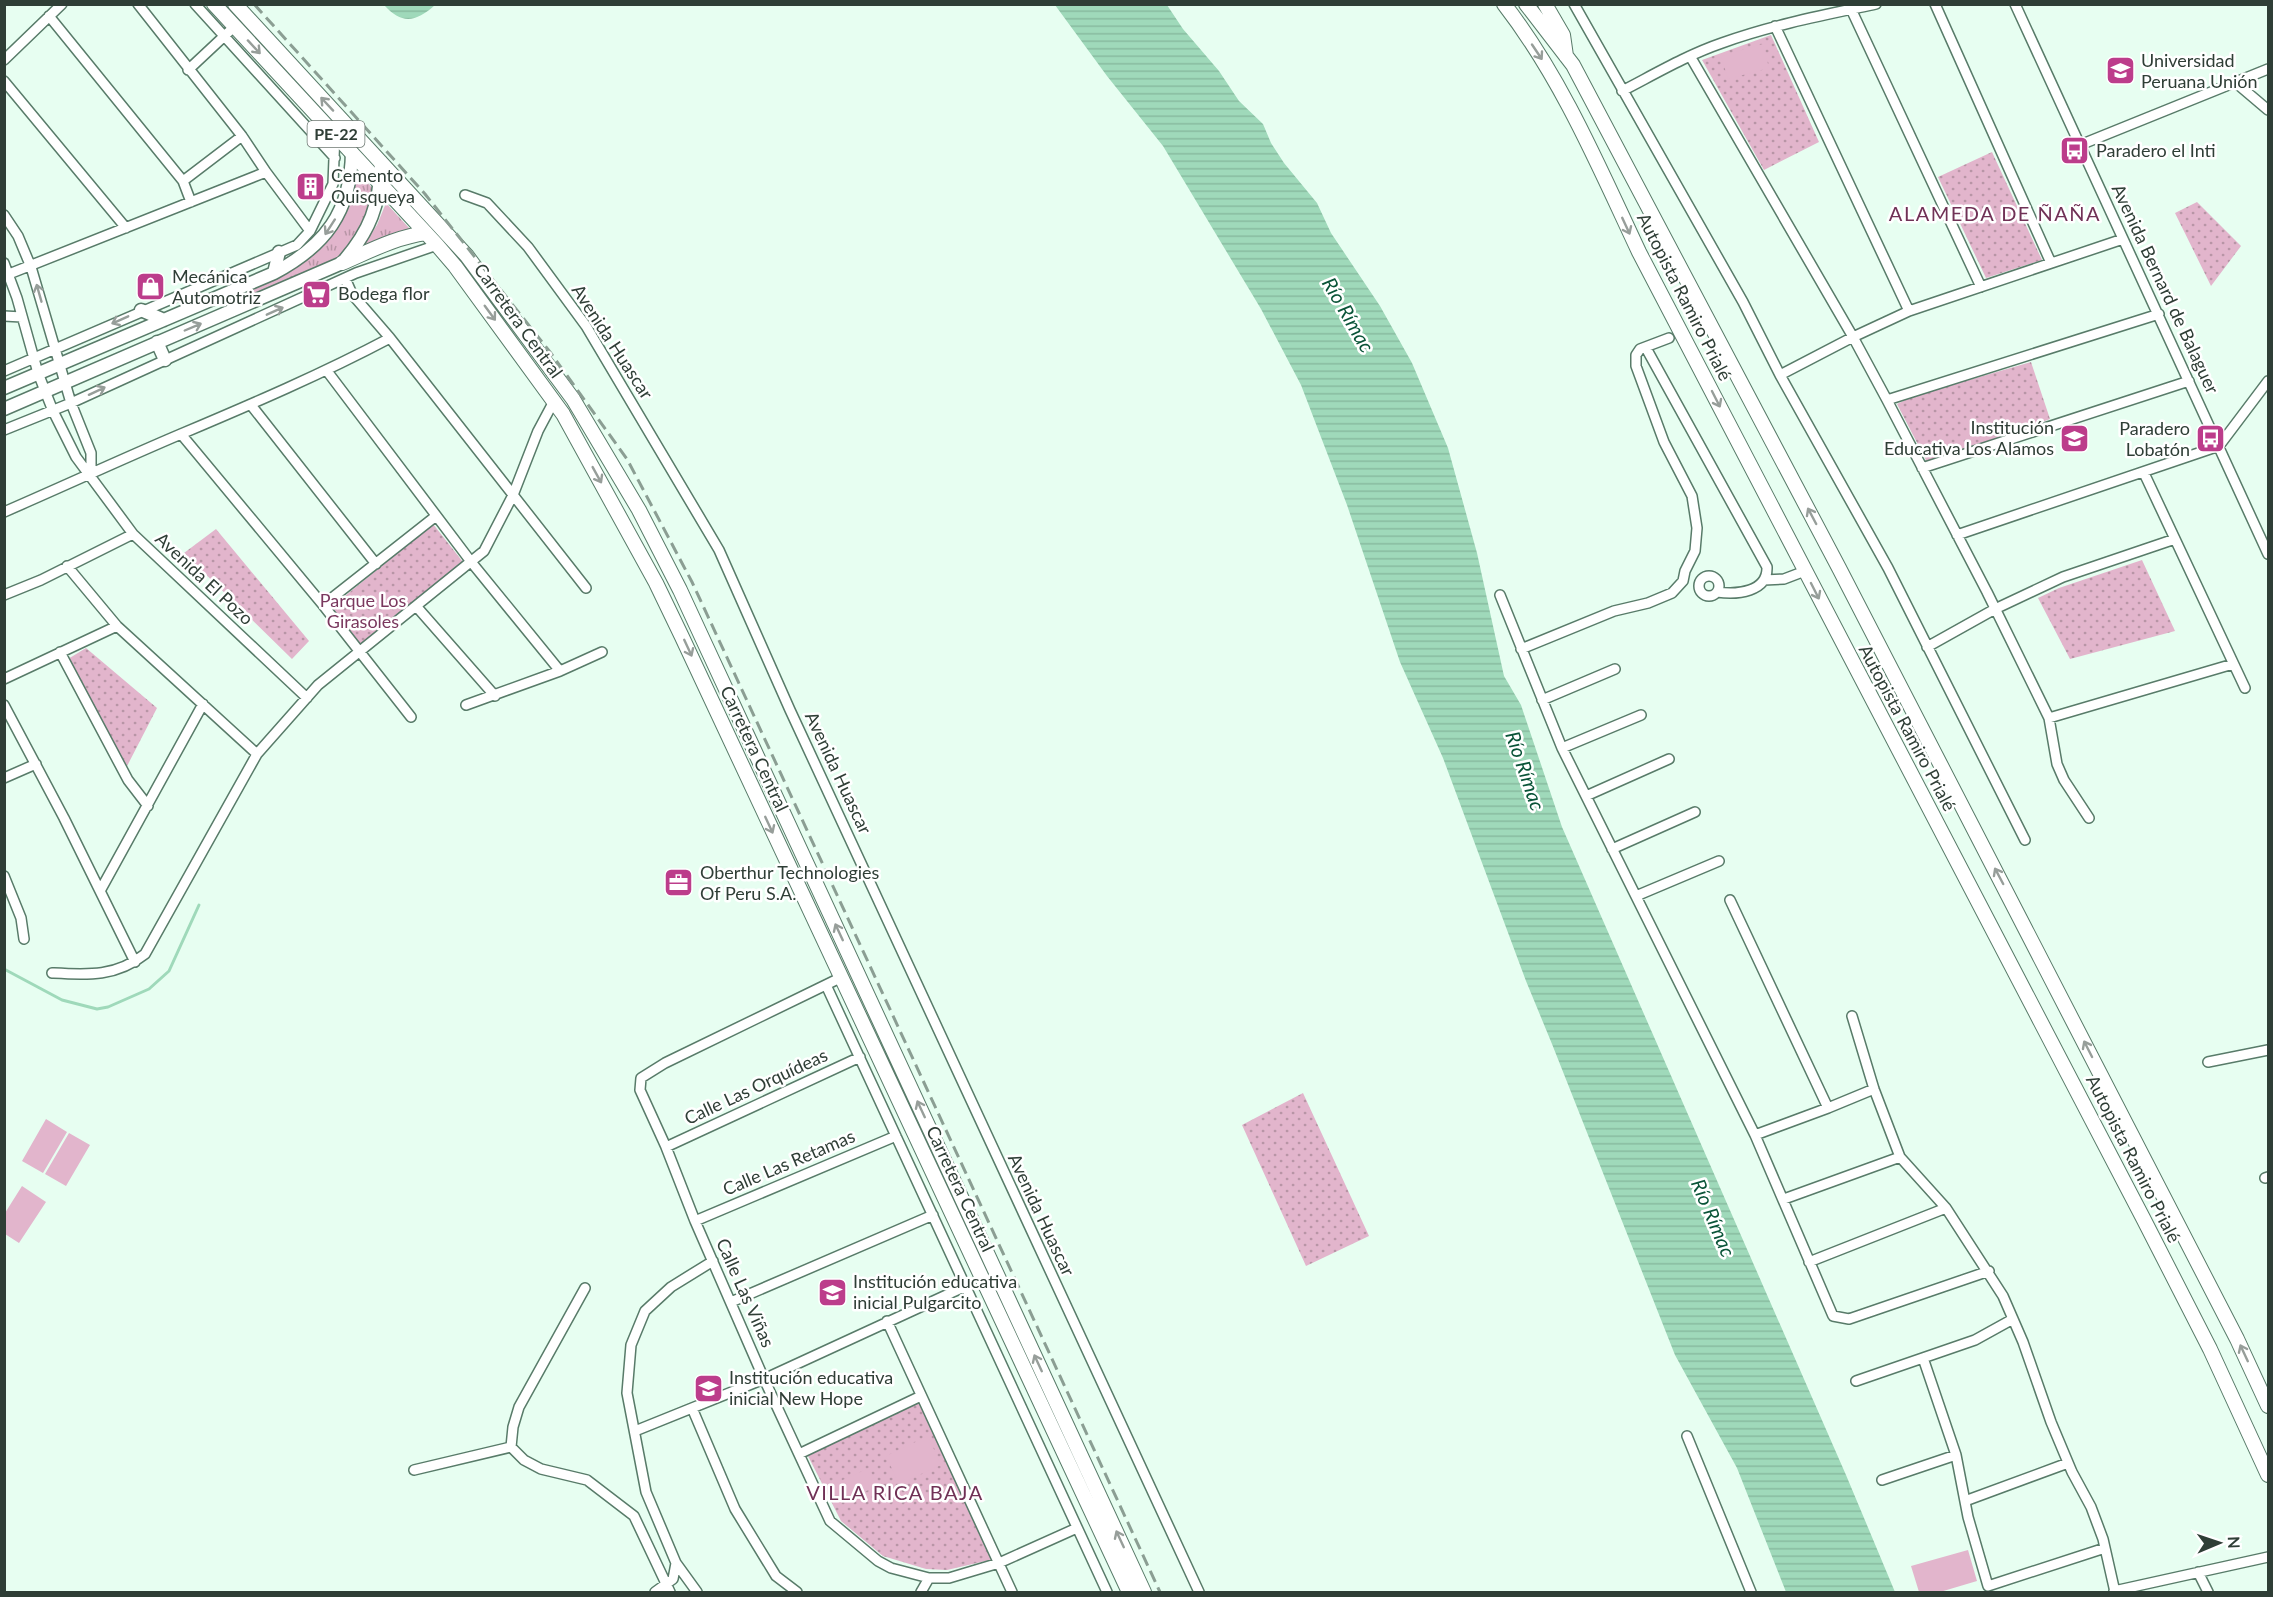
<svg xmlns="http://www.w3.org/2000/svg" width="2273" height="1597" font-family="Lato,sans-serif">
  <defs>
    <pattern id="grass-tufts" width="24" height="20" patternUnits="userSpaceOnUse" patternTransform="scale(1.5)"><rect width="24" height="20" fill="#e2b5cc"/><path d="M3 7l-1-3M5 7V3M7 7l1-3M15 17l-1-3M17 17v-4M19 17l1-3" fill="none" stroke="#b895a6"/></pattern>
    <pattern id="park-dots" width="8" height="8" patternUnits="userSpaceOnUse" patternTransform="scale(1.5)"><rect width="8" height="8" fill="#e2b5cc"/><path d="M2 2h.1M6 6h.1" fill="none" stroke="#b895a6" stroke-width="1.8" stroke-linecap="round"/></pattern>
    <pattern id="water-rules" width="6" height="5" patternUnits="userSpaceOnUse" patternTransform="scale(1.5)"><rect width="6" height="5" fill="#9fd9ba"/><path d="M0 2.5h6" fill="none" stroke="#89bba0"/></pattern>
  </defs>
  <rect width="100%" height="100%" fill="#e7fef1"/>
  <path fill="url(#grass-tufts)" d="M358,172L375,191L374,206L347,251L335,261L230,308L226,306L224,301C251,288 289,275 311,256C335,237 353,201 358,172Z
    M386,203L410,229L362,248L377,225Z"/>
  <path fill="url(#park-dots)" d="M1771,35L1819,142L1764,170L1702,60Z
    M1992,152L2042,260L1986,278L1938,177Z
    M2197,202L2241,246L2211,286L2175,213Z
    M2031,362L2050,419L1928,464L1897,404L1914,396Z
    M433,524L463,562L358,646L329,609Z
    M216,529L309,641L292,659L184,553Z
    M2142,560L2175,631L2070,659L2038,598L2059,588Z
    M86,648L157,708L125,770L68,659Z
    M1303,1093L1369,1236L1306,1266L1242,1125Z
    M920,1401L994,1559L947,1570L926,1569L883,1556L841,1521L807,1454Z"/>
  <path fill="#e2b5cc" d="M1763,44L1769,68L1728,79L1721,56Z
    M46,1119L67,1132L43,1173L22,1161Z
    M69,1133L90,1145L66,1186L45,1174Z
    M22,1186L46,1202L19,1243L5,1234V1213Z
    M928,1436L941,1465L899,1484L886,1456Z
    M869,1468L877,1486L843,1502L834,1484Z
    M1968,1550L1977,1581L1940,1592H1919L1911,1566Z"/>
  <path fill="url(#water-rules)" d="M384,5H435C416,22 402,25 384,5Z
    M1055,5H1167L1183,29L1219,71L1239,101L1263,124L1271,143L1284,163L1317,203L1331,233L1380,306L1412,363L1448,448L1477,553L1504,676L1521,705L1562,827L1846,1475L1895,1592H1786L1737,1468L1675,1355L1552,1044L1526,981L1443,758L1400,662L1347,505L1301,385L1261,309L1163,146L1107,76Z"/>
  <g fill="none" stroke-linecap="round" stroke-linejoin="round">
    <path stroke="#9fd9ba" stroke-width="3" d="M4,969L62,1000L97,1009L108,1007L149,989L169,971L199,905"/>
    <defs>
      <path id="minor" d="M138,4L242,136L266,172L310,231
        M195,4L335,158
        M1574,4L1743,302L1780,375L1888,568L2025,840
        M1935,4L2051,263
        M2015,4L2268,554
        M1851,9L1981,287
        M49,16L183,181L191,202
        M1775,26L1909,311
        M1690,56L1853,337L1887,400L1987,592L2049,718L2057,764L2064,780L2089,818
        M4,60L62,4
        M188,70L235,26
        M4,81L126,228
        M2235,82L2268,110
        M1622,91C1655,74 1687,55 1722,43C1772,25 1824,15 1876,4
        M2080,145L2268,69
        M183,181L242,136
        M465,195L487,203L528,247L586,326L719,550L790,710L1199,1592
        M4,215L18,236L31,267L71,403L91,453V475
        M4,263L17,298L38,373L53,411L76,457L133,534L307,698
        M9,274L266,172
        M345,278L352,294L390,338L586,588
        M4,316L22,317
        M1646,348L1767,567C1768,592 1737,595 1717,592
        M4,371L297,245L310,231L333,184L335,133
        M327,371L472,563L560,671
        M1780,375L1853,337L1909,311L2123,239
        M1887,400L2159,314
        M251,405L376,564
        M4,430L71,403L356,273L437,245
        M181,434L323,605L411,717
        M1922,468L2189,381
        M2144,473L2245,688
        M4,512C64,486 122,459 181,434C252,404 322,374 390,338
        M1957,535L2219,446L2268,381
        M67,566L117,626L257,754
        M1699 586a10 10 0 1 1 20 0a10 10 0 1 1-20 0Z
        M1764,580L1784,579L1805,571
        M4,595L41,580L133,534
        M1500,595L1562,748L1755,1135L1833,1316L1849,1319L1989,1271
        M323,605L436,516
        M416,606L495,696
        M1927,647L1995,609L2063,577L2175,539
        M1521,649L1614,611L1648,603L1672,593L1683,581L1685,571L1695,551L1697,528L1692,496L1664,442L1636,366V355L1640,349L1669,338
        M60,652L128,780L148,806
        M4,679L117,626
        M1542,700L1615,669
        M4,705L64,818L135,962
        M466,705L560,671L602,652
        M2049,718L2233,664
        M1562,748L1641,715
        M4,778L36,764
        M1586,796L1669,759
        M1612,849L1695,812
        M4,876L21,918L24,939
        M100,891L203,704
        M1636,896L1719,861
        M1730,900L1828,1108L1874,1089
        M52,973C88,975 116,977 145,954L257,754L318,685L484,551L513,495L538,431L554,401
        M840,978L665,1063L641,1078L640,1090L666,1147L695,1221L764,1379L830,1521L878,1561L891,1568L929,1578H949L999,1563L1077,1528
        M826,985L1107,1592
        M1852,1016L1874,1089L1900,1157L1946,1208L2003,1296L2023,1342L2051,1422L2072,1472L2091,1507L2103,1539L2115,1592
        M2208,1062L2268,1050
        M1755,1135L1828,1108
        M666,1147L860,1057
        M2265,1178L2268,1177
        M1784,1199L1900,1157
        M695,1221L896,1136
        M1809,1262L1946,1208
        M731,1302L933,1215
        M887,1321L1012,1592
        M1923,1358L1956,1455L1968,1517L1988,1586L2105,1548
        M1856,1381L1975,1340L2013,1319
        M692,1408L735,1509L776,1576L797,1592
        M635,1431L764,1379L966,1286
        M1687,1436L1751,1592
        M511,1447L524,1460L541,1469L587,1480L634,1516L670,1592
        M511,1447L513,1427L519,1407L585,1288
        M799,1454L921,1396
        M414,1470L511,1447
        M1882,1480L1956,1455
        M1965,1501L2068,1463
        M2198,1572L2208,1592
        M2114,1591L2268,1557
        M655,1592L673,1579L676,1563
        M697,1592L676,1563L646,1492L627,1393L631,1345L645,1311L671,1287L713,1261
        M921,1592L929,1578"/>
      <path id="major" d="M274,273L279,252
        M141,310L164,320
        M157,342L165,360
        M4,388L274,273C325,246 351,212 352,152
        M4,409L342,263C370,231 380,205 381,162"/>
      <path id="highway" d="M214,4L437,245L455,266L563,414L656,583L682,637L1129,1592
        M235,4L467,256L573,399L639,510L680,590L1144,1592
        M1504,4C1562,79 1599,167 1639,252L2143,1218L2210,1349L2268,1475
        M1526,4L1573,65L1839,568L2237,1339L2268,1406
        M1545,4L1563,35L1566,56
        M342,263C370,251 396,237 426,233"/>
    </defs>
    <use href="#minor" stroke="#587b69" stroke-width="12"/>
    <use href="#major" stroke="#587b69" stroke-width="15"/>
    <use href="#highway" stroke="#587b69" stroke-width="16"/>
    <use href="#minor" stroke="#fff" stroke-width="9"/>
    <use href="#major" stroke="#fff" stroke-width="12"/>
    <use href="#highway" stroke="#fff" stroke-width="14"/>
    <path stroke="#8b9e93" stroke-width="3" stroke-dasharray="12 6" stroke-linecap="butt" d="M254,4L425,194L550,352L627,459L692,582L1160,1592"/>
  </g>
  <defs><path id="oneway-shaft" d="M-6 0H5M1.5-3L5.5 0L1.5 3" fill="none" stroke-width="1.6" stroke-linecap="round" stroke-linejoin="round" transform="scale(1.5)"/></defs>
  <g stroke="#979e9a">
    <use href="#oneway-shaft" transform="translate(254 47) rotate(47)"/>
    <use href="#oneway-shaft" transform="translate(1537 52) rotate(56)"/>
    <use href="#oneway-shaft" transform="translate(327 104) rotate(-133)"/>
    <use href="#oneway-shaft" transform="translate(1626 226) rotate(65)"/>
    <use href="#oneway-shaft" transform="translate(330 227) rotate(123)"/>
    <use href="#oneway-shaft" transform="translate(39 293) rotate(-106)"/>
    <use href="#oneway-shaft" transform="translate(275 311) rotate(-24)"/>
    <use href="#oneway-shaft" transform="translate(490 313) rotate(54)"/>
    <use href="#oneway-shaft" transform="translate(120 320) rotate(156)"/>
    <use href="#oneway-shaft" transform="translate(193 327) rotate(-23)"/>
    <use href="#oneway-shaft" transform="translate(97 391) rotate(-25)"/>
    <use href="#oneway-shaft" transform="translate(1716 399) rotate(63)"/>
    <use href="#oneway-shaft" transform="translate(597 475) rotate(61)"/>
    <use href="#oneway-shaft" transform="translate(1812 516) rotate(-118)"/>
    <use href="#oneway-shaft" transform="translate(1815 591) rotate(63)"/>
    <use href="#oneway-shaft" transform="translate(688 648) rotate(65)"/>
    <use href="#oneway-shaft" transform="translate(769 825) rotate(65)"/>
    <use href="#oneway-shaft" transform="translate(1999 876) rotate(-118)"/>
    <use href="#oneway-shaft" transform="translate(839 932) rotate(-115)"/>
    <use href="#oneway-shaft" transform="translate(2088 1049) rotate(-117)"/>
    <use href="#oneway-shaft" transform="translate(921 1109) rotate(-115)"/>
    <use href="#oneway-shaft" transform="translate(2244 1353) rotate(-115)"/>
    <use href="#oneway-shaft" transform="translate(1038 1363) rotate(-115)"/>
    <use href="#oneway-shaft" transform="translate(1120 1539) rotate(-115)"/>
  </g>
  <defs>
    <symbol id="university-square" viewBox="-11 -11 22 22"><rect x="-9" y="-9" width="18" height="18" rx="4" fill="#bc3d8b" stroke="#fff"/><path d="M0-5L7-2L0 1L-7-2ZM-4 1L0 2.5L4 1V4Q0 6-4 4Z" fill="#fff"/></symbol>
    <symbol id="bus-square" viewBox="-11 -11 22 22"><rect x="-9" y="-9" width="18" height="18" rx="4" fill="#bc3d8b" stroke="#fff"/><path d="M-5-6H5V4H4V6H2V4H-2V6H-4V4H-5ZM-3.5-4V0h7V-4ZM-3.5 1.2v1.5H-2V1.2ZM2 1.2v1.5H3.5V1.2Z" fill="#fff"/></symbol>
    <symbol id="building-square" viewBox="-11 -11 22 22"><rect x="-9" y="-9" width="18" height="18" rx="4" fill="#bc3d8b" stroke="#fff"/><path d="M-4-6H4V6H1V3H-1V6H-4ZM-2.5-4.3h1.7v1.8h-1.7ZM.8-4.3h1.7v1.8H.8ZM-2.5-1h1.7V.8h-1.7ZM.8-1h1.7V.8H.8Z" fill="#fff"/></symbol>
    <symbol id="shop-square" viewBox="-11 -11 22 22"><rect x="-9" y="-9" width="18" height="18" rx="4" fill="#bc3d8b" stroke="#fff"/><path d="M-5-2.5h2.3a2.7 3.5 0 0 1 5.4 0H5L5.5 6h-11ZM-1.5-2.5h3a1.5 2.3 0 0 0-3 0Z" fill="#fff"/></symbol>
    <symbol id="supermarket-square" viewBox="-11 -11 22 22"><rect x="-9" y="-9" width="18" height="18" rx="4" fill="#bc3d8b" stroke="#fff"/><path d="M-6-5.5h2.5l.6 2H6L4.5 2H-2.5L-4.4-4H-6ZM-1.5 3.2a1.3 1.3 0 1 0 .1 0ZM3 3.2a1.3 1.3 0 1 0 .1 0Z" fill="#fff"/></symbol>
    <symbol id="school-square" viewBox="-11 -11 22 22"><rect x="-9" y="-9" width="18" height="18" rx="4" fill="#bc3d8b" stroke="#fff"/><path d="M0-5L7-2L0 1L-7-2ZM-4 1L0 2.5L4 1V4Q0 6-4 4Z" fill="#fff"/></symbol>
    <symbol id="office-square" viewBox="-11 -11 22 22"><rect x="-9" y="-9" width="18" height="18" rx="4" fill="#bc3d8b" stroke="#fff"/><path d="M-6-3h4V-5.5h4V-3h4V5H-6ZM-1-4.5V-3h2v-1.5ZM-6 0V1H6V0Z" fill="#fff"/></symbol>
  </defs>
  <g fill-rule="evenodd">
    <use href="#university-square" x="2104" y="54" width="33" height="33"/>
    <use href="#bus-square" x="2058" y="134" width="33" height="33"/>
    <use href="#building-square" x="294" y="170" width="33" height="33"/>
    <use href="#shop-square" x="134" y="270" width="33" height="33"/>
    <use href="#supermarket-square" x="300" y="278" width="33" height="33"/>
    <use href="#school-square" x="2058" y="422" width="33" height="33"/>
    <use href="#bus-square" x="2194" y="422" width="33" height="33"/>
    <use href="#office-square" x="662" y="866" width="33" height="33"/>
    <use href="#school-square" x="816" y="1276" width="33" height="33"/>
    <use href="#school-square" x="692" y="1372" width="33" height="33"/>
  </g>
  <g text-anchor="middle" stroke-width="5" stroke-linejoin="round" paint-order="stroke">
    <rect fill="#fff" stroke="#6d7872" stroke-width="1.5" x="307.5" y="121" width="57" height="26" rx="4.5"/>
    <g font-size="16" font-weight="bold" fill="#2f3e36">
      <text x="336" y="140">PE-22</text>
    </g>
    <g font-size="18" fill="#2f3e36" stroke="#fff" text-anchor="start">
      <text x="2141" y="67">Universidad<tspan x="2141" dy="21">Peruana Unión</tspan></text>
      <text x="2096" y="157">Paradero el Inti</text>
      <text x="331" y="182">Cemento<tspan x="331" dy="21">Quisqueya</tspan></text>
      <text x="172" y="283">Mecánica<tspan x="172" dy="21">Automotriz</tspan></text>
      <text x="338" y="300">Bodega flor</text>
      <text x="2054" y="434" text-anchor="end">Institución<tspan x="2054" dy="21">Educativa Los Alamos</tspan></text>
      <text x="2190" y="435" text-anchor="end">Paradero<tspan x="2190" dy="21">Lobatón</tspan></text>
      <text x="700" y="879">Oberthur Technologies<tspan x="700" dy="21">Of Peru S.A.</tspan></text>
      <text x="853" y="1288">Institución educativa<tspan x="853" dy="21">inicial Pulgarcito</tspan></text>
      <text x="729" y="1384">Institución educativa<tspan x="729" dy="21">inicial New Hope</tspan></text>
    </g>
    <g font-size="18" fill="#2f3e36" stroke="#fff">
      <text transform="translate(2165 289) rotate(65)" y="6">Avenida Bernard de Balaguer</text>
      <text transform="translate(1684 297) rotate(63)" y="6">Autopista Ramiro Prialé</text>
      <text transform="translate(518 321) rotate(54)" y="6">Carretera Central</text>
      <text transform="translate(612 342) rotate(57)" y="6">Avenida Huascar</text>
      <text transform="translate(204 579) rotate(43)" y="6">Avenida El Pozo</text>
      <text transform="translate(1907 728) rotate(62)" y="6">Autopista Ramiro Prialé</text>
      <text transform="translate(754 749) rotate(65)" y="6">Carretera Central</text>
      <text transform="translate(838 773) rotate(65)" y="6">Avenida Huascar</text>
      <text transform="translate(756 1087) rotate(-25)" y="6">Calle Las Orquídeas</text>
      <text transform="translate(2133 1159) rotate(63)" y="6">Autopista Ramiro Prialé</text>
      <text transform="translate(789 1163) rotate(-23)" y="6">Calle Las Retamas</text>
      <text transform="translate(960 1189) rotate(65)" y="6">Carretera Central</text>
      <text transform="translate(1041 1215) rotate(65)" y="6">Avenida Huascar</text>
      <text transform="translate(745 1293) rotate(66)" y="6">Calle Las Viñas</text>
    </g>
    <g font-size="18" fill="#7a385e" stroke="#fff">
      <text x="363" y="607">Parque Los<tspan x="363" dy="21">Girasoles</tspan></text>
    </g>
    <g font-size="20" letter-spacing="1.5" fill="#703156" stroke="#fff">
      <text x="1995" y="221">ALAMEDA DE ÑAÑA</text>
      <text x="895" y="1500">VILLA RICA BAJA</text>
    </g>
    <g font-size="20" font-style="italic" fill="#0a5438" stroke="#fff">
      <text transform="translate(1348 315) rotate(60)" y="7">Río Rímac</text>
      <text transform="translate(1525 771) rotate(71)" y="7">Río Rímac</text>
      <text transform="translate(1713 1218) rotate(67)" y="7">Río Rímac</text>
    </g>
  </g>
  <rect width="2273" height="1597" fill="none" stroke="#2f3e36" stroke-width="12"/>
  <g transform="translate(2219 1543) rotate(88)" stroke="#ffffff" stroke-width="4.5" paint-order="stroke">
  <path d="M0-4.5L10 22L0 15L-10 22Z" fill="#2f3e36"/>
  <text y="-9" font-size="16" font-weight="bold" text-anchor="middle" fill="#2f3e36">N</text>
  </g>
</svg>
